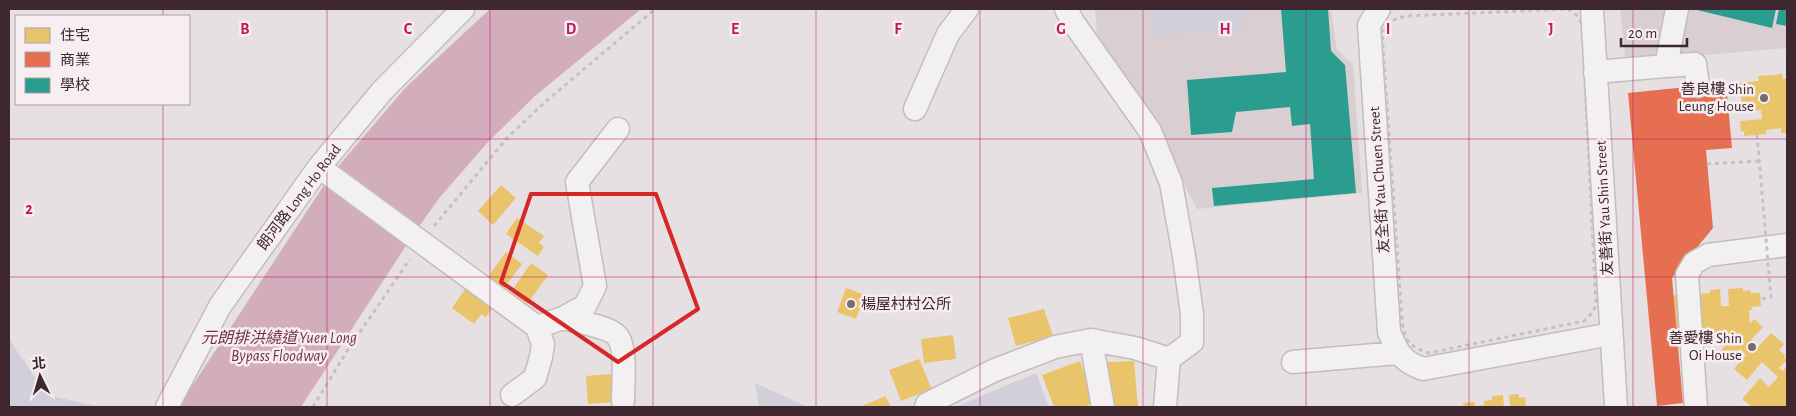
<svg xmlns="http://www.w3.org/2000/svg" width="1796" height="416" font-family="'Alegreya Sans','Noto Sans TC',sans-serif">
  <rect width="100%" height="100%" fill="#e6e0e3"/>
  <path fill="#d9ced2" d="M1095,9H1331L1337,50L1353,64L1362,193L1197,209L1172,161L1098,48Z
    M1620,9H1787V48L1626,62Z"/>
  <path fill="#d1d0da" d="M1150,9H1243L1245,30L1152,36Z
    M9,339L47,395L101,407H9Z
    M1036,373L1049,407H955Z
    M755,383L808,407H759Z"/>
  <path fill="#d2aebd" d="M490,9H641L535,96L488,142L440,197L413,235L301,407H181L185,397L330,176L406,87Z"/>
  <path fill="#e9c46a" d="M1782,74L1783,79H1787V133H1781V128L1766,130V134L1744,136V131L1741,132L1740,121L1762,119L1761,110L1739,112L1738,105H1742L1740,91H1737L1736,83L1759,81L1758,76Z
    M501,185L516,198L493,225L478,211Z
    M517,218L544,236L539,243L544,247L538,256L506,234Z
    M506,252L522,264L501,292L485,281Z
    M531,263L548,275L527,304L511,292Z
    M846,288L865,295L856,319L837,312Z
    M1743,288V291L1750,290L1751,293H1760L1761,306L1751,307L1752,310H1749L1750,324L1754,319L1763,327L1751,340L1758,347L1771,333L1784,344L1779,350L1785,355L1784,357L1787,360L1779,368L1783,371L1787,366V407H1752L1742,399L1760,378L1769,387L1778,377L1762,362L1747,380L1734,369L1746,355L1740,349L1727,363L1718,354L1729,341L1708,343V346L1680,348V345L1669,346V339L1661,340V328H1668V324H1674V320H1667V317L1660,318L1659,304H1666V296L1677,295L1676,292L1698,294L1710,293V290L1720,289L1721,306H1729L1728,289Z
    M465,289L492,308L486,317L481,314L474,324L452,308Z
    M1044,309L1053,336L1016,346L1008,318Z
    M953,335L956,359L924,363L921,339Z
    M919,359L932,389L901,401L889,370Z
    M1080,361L1096,403L1084,407H1054L1042,375Z
    M1134,361L1138,407H1111L1108,362Z
    M611,374L613,402L588,404L586,376Z
    M1519,394V398L1525,397L1526,407H1510L1509,395Z
    M1503,395L1504,407H1464L1463,403L1475,402V406L1484,405V401L1492,400V396Z
    M885,396L891,407H860Z"/>
  <path fill="#e76f51" d="M1726,83L1732,148L1706,150L1713,228L1672,278L1683,403L1657,406L1628,93Z"/>
  <path fill="#2a9d8f" d="M1281,9H1328L1331,51L1345,65L1356,193L1214,206L1212,188L1314,179L1310,124L1292,126L1290,107L1236,112L1232,132L1191,135L1187,80L1286,72Z
    M1693,9H1776L1772,28Z
    M1779,9H1787V26L1776,24Z"/>
  <g fill="none" stroke-linecap="round" stroke-linejoin="round">
    <defs>
      <path id="minor" d="M1066,9L1073,22L1150,131L1171,183L1184,256L1192,314V342L1169,359
        M1379,9L1369,25L1389,332C1398,353 1401,361 1423,369L1611,334
        M1592,9L1616,407
        M1666,66L1695,64L1698,86
        M1595,72L1666,66L1677,9
        M915,109L948,34L967,9
        M319,167L537,327L563,318L585,306L595,286L577,182L618,129
        M563,318C576,322 609,326 617,336C627,347 623,386 623,401
        M1091,340L1103,407
        M1293,362L1398,353
        M512,395L535,378L541,357L543,344L537,327
        M167,407L220,306L319,167L382,91L463,9
        M926,407L927,404L995,370L1055,347L1091,340L1135,348L1169,359
        M1165,407L1169,359
        M1696,407L1687,275L1694,263L1708,255L1787,245"/>
    </defs>
    <use href="#minor" stroke="#c2bdbf" stroke-width="25"/>
    <path stroke="#c6c0c3" stroke-width="3" stroke-dasharray="4 4" stroke-linecap="butt" d="M1568,9L1578,16L1582,25L1596,306L1590,315L1584,321L1429,353C1409,347 1404,340 1402,320L1382,34C1388,22 1393,19 1406,16Z
      M1707,164L1760,161
      M434,226L507,138L544,103L655,9
      M313,407L347,351L410,259"/>
    <use href="#minor" stroke="#f2f0f1" stroke-width="22"/>
    <path stroke="#c6c0c3" stroke-width="3" stroke-dasharray="4 4" stroke-linecap="butt" d="M1757,135L1771,297L1760,299"/>
  </g>
  <path fill="none" stroke="#d62828" stroke-width="4" stroke-linejoin="round" d="M531,194H656L698,309L618,362L501,282Z"/>
  <path fill="none" stroke="#c2185b" stroke-width="1" stroke-opacity="0.55" d="M163,9V16M327,9V407M490,9V407M653,9V407M816,9V407M980,9V407M1143,9V407M1306,9V407M1469,9V407M1633,9V407M163,104V407M9,139H1787M9,277H1787"/>
  <g fill="#79686e" stroke="#f6eef1" stroke-width="2">
    <circle cx="1764" cy="98" r="5"/>
    <circle cx="851" cy="304" r="5"/>
    <circle cx="1752" cy="347" r="5"/>
  </g>
  <g text-anchor="middle" stroke-width="5" stroke-linejoin="round" paint-order="stroke">
    <g font-size="15" fill="#3f272f" stroke="#f6eef1" text-anchor="end">
      <text x="1754" y="94">善良樓 Shin<tspan x="1754" dy="17">Leung House</tspan></text>
      <text x="861" y="309" text-anchor="start">楊屋村村公所</text>
      <text x="1742" y="343">善愛樓 Shin<tspan x="1742" dy="17">Oi House</tspan></text>
    </g>
    <g font-size="15" fill="#3f272f" stroke="#f6eef1">
      <text transform="translate(1379 180) rotate(-94)" y="5">友全街 Yau Chuen Street</text>
      <text transform="translate(299 197) rotate(-53)" y="5">朗河路 Long Ho Road</text>
      <text transform="translate(1604 208) rotate(-93)" y="5">友善街 Yau Shin Street</text>
    </g>
    <g font-size="16" font-style="italic" fill="#74304b" stroke="#f6eef1">
      <text x="279" y="343">元朗排洪繞道 Yuen Long<tspan x="279" dy="18">Bypass Floodway</tspan></text>
    </g>
  </g>
  <g font-size="16" text-anchor="middle" font-weight="bold" fill="#c2185b" stroke="#f6eef1" stroke-width="5" stroke-linejoin="round" paint-order="stroke">
    <text x="245" y="34">B</text>
    <text x="408" y="34">C</text>
    <text x="571" y="34">D</text>
    <text x="735" y="34">E</text>
    <text x="898" y="34">F</text>
    <text x="1061" y="34">G</text>
    <text x="1225" y="34">H</text>
    <text x="1388" y="34">I</text>
    <text x="1551" y="34">J</text>
    <text x="29" y="214">2</text>
  </g>
  <rect width="1796" height="416" fill="none" stroke="#3f272f" stroke-width="20"/>
  <rect x="15" y="15" width="175" height="90" fill="#f6eef1" stroke="#ad9ea3"/>
  <rect x="25" y="28" width="25" height="15" fill="#e9c46a" stroke="#ad9ea3"/>
  <text x="60" y="40" font-size="15" fill="#3f272f">住宅</text>
  <rect x="25" y="52" width="25" height="15" fill="#e76f51" stroke="#ad9ea3"/>
  <text x="60" y="65" font-size="15" fill="#3f272f">商業</text>
  <rect x="25" y="78" width="25" height="15" fill="#2a9d8f" stroke="#ad9ea3"/>
  <text x="60" y="90" font-size="15" fill="#3f272f">學校</text>
  <g transform="translate(40 376) rotate(355)" stroke="#f6eef1" stroke-width="4" paint-order="stroke">
  <path d="M0-4L9 19L0 12L-9 19Z" fill="#3f272f"/>
  <text y="-8" font-size="14" font-weight="bold" text-anchor="middle" fill="#3f272f">北</text>
  </g>
  <path d="M1621 38v8h66v-8" fill="none" stroke="#3f272f" stroke-width="2.5"/>
  <text x="1628" y="38" font-size="15" fill="#3f272f" stroke="#f6eef1" stroke-width="4" paint-order="stroke">20 m</text>
</svg>
